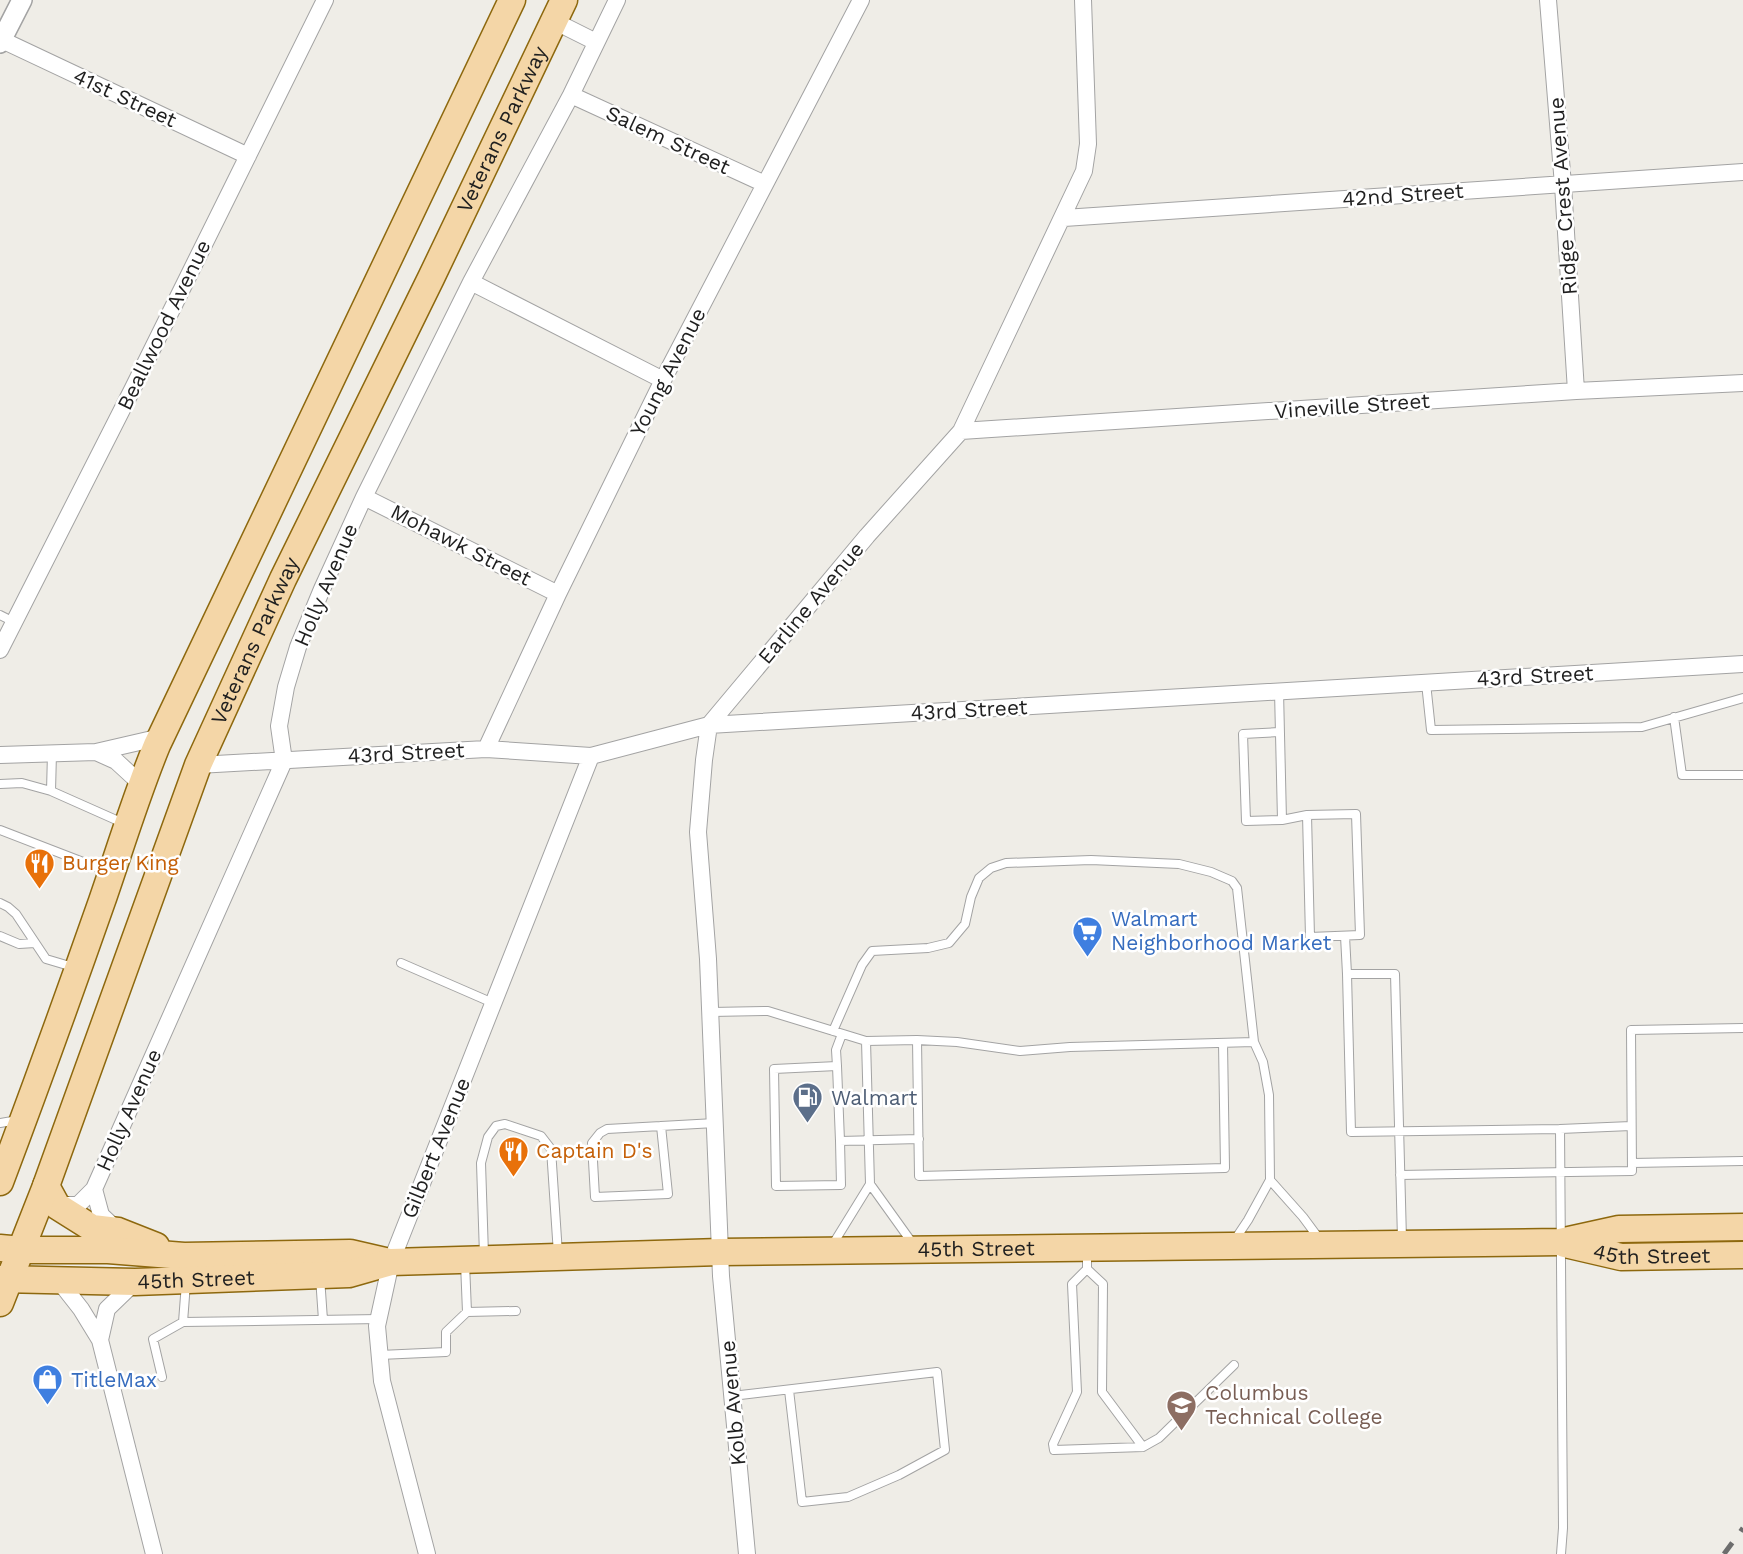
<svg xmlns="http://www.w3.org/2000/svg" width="1743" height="1554" font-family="'Work Sans',sans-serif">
  <rect width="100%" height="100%" fill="#efede7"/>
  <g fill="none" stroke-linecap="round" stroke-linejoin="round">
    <defs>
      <path id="service" d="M0,615L14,622
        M1426,683L1431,730L1642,727L1743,698
        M1279,691L1282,820
        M1674,717L1682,775H1743
        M1279,732L1243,734L1246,821L1282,820L1307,815L1356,814L1360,935L1310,937L1307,815
        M52,753L51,791L123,823
        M0,784L22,783L51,791
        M0,830L109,872
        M0,903L8,907L16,914L46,959L73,967
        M0,936L19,944L35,943
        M1345,936L1347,974
        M401,963L493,1003
        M711,1012L768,1011L866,1041L917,1040L957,1042L1020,1051L1070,1047L1254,1042L1263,1062L1269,1095L1270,1180L1248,1220L1234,1241
        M833,1031L862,965L872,951L928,948L949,943L965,924L971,897L979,878L991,868L1006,863L1091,860L1179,864L1211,872L1232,881L1237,888L1254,1042
        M842,1034L836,1050L837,1066L774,1069L776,1186L841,1185L840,1141L919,1139
        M917,1040L919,1176L1225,1168L1223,1043
        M837,1066L840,1141
        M0,1123L18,1120
        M661,1126L668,1194L595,1197L592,1143L600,1133L607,1129L715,1123
        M1560,1129L1631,1126
        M1632,1163L1743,1161
        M1400,1175L1632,1171L1631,1030L1743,1028
        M1270,1180L1303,1217L1320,1240
        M870,1184L913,1244
        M1402,1239L1395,974H1347L1351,1132L1560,1129L1563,1528L1561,1554
        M833,1244L870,1184L866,1041
        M1087,1250V1269L1103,1284L1102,1392L1143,1447
        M484,1255L481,1163L488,1137L496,1126L505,1124L541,1136L551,1149L558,1254
        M1087,1269L1072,1284L1077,1392L1053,1444L1054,1450L1143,1447L1159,1438L1234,1365
        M320,1277L323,1320
        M186,1283L183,1322L379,1319
        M467,1312L516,1311
        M380,1355L446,1352V1332L467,1312L465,1263
        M162,1377L153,1339L183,1322
        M732,1396L937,1372L945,1450L899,1475L848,1497L802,1502L789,1390"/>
      <path id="minor" d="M1548,0L1563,185L1576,391
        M554,21L596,42
        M2,40L248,156
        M571,95L765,184
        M1064,218L1743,172
        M471,282L663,380
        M961,431L1576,391L1743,383
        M364,497L558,594
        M0,650L133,388L325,0
        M486,749L558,594L663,380L861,0
        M96,752L116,761L141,784
        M0,755L96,752L161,737
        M198,765L486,749L591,756L709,725L1743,664
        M94,1189L101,1215L118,1231
        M59,1205H78L94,1189L284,761L279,726L286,687L298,647L322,589L364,497L471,282L571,95L617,0
        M59,1281L81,1309L100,1340L154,1554
        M100,1340L107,1309L135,1282
        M427,1554L382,1381L377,1326L391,1262L591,756
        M747,1554L721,1276L708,959L698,832L704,760L709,725L867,536L961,431L1084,171L1088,144L1083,0"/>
      <path id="tertiary" d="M0,43L22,0"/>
      <g id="primary">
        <path d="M0,1182C35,1089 69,995 102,901C120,849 136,796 157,745L512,0"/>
        <path d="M46,1186L57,1206L92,1228L118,1231L156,1246"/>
        <path id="s1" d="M1565,1244L1621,1257L1743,1255"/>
        <path d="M0,1248L22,1250H108L184,1256L350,1253L389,1262"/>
        <path id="s2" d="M0,1279L135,1282L349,1274L391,1262L720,1252L1560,1242L1619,1229L1743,1227"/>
        <path id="s3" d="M0,1303L46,1186L198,765L283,579L431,278L564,0"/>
      </g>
    </defs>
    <use href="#service" stroke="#a3a3a3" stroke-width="10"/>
    <use href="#minor" stroke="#a3a3a3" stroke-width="18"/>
    <use href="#tertiary" stroke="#a3a3a3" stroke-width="22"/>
    <use href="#primary" stroke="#8d680e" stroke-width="29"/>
    <use href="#service" stroke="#fff" stroke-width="8"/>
    <use href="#minor" stroke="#fff" stroke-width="16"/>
    <use href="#tertiary" stroke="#fff" stroke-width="19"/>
    <use href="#primary" stroke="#f4d6a7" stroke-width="26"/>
    <path stroke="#6d6d6d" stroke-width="5" stroke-dasharray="14 14" stroke-linecap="butt" d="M1724,1554L1743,1528"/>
  </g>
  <defs>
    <symbol id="restaurant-pin" viewBox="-11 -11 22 30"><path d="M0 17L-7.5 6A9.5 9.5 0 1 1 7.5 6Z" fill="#e8710a" stroke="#fff"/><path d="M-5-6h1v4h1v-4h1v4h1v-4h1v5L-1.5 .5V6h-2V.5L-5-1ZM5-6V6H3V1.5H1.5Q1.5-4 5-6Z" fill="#fff"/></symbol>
    <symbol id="supermarket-pin" viewBox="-11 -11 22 30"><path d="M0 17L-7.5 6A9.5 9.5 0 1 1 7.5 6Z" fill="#3f7fe0" stroke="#fff"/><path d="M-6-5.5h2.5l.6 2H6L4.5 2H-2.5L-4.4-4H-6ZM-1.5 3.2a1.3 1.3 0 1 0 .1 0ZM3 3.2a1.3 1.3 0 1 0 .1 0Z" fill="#fff"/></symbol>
    <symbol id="fuel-pin" viewBox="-11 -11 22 30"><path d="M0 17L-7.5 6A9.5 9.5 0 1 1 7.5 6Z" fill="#5c6f8a" stroke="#fff"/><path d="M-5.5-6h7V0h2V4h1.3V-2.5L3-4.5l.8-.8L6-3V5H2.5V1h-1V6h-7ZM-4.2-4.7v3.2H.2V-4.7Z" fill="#fff"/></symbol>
    <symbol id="shop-pin" viewBox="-11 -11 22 30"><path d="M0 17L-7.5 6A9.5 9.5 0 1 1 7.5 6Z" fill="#3f7fe0" stroke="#fff"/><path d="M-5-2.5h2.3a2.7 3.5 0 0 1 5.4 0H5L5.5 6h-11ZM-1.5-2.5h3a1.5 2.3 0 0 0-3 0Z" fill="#fff"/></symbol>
    <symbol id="university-pin" viewBox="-11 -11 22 30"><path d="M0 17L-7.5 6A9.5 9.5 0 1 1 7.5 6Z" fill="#8d6e63" stroke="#fff"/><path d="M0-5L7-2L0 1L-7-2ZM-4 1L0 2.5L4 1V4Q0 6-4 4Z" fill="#fff"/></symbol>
  </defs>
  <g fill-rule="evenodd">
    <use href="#restaurant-pin" x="22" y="846" width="35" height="47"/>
    <use href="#supermarket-pin" x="1070" y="914" width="35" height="47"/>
    <use href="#fuel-pin" x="790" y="1080" width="35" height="47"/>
    <use href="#restaurant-pin" x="496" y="1134" width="35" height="47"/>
    <use href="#shop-pin" x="30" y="1362" width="35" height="47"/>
    <use href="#university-pin" x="1164" y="1388" width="35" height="47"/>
  </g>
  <g text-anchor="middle" stroke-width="5" stroke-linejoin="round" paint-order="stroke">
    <g font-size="21" fill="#1f1f1f" stroke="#fff">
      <text transform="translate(125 98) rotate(25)" y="7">41st Street</text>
      <text dy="7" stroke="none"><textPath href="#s3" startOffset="1278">Veterans Parkway</textPath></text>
      <text transform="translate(668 140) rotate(25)" y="7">Salem Street</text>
      <text transform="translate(1403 195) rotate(-4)" y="7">42nd Street</text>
      <text transform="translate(1563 196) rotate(-94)" y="7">Ridge Crest Avenue</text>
      <text transform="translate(164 325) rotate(-64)" y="7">Beallwood Avenue</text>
      <text transform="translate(668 372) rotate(-63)" y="7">Young Avenue</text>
      <text transform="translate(1352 406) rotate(-4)" y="7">Vineville Street</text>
      <text transform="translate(461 545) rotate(27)" y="7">Mohawk Street</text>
      <text transform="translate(326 585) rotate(-67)" y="7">Holly Avenue</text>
      <text transform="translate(811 603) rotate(-50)" y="7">Earline Avenue</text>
      <text dy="7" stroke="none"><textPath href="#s3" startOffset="710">Veterans Parkway</textPath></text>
      <text transform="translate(1535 676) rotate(-3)" y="7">43rd Street</text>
      <text transform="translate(969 710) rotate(-3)" y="7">43rd Street</text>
      <text transform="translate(406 753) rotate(-3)" y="7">43rd Street</text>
      <text transform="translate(129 1110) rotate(-66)" y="7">Holly Avenue</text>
      <text transform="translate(436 1148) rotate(-68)" y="7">Gilbert Avenue</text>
      <text dy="7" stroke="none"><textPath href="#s2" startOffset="978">45th Street</textPath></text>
      <text dy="7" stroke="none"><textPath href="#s1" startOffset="88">45th Street</textPath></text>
      <text dy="7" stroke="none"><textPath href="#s2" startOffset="196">45th Street</textPath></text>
      <text transform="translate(733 1403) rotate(-95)" y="7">Kolb Avenue</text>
    </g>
    <g font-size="21" fill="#c56008" stroke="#fff" text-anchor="start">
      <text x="62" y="870">Burger King</text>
      <text x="536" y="1158">Captain D's</text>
    </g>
    <g font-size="21" fill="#366cbe" stroke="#fff" text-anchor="start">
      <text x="1111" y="926">Walmart<tspan x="1111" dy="24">Neighborhood Market</tspan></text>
      <text x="71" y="1387">TitleMax</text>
    </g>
    <g font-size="21" fill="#4e5e75" stroke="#fff" text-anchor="start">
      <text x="831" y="1105">Walmart</text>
    </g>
    <g font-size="21" fill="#785e54" stroke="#fff" text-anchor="start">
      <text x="1205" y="1400">Columbus<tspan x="1205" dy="24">Technical College</tspan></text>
    </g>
  </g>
</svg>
